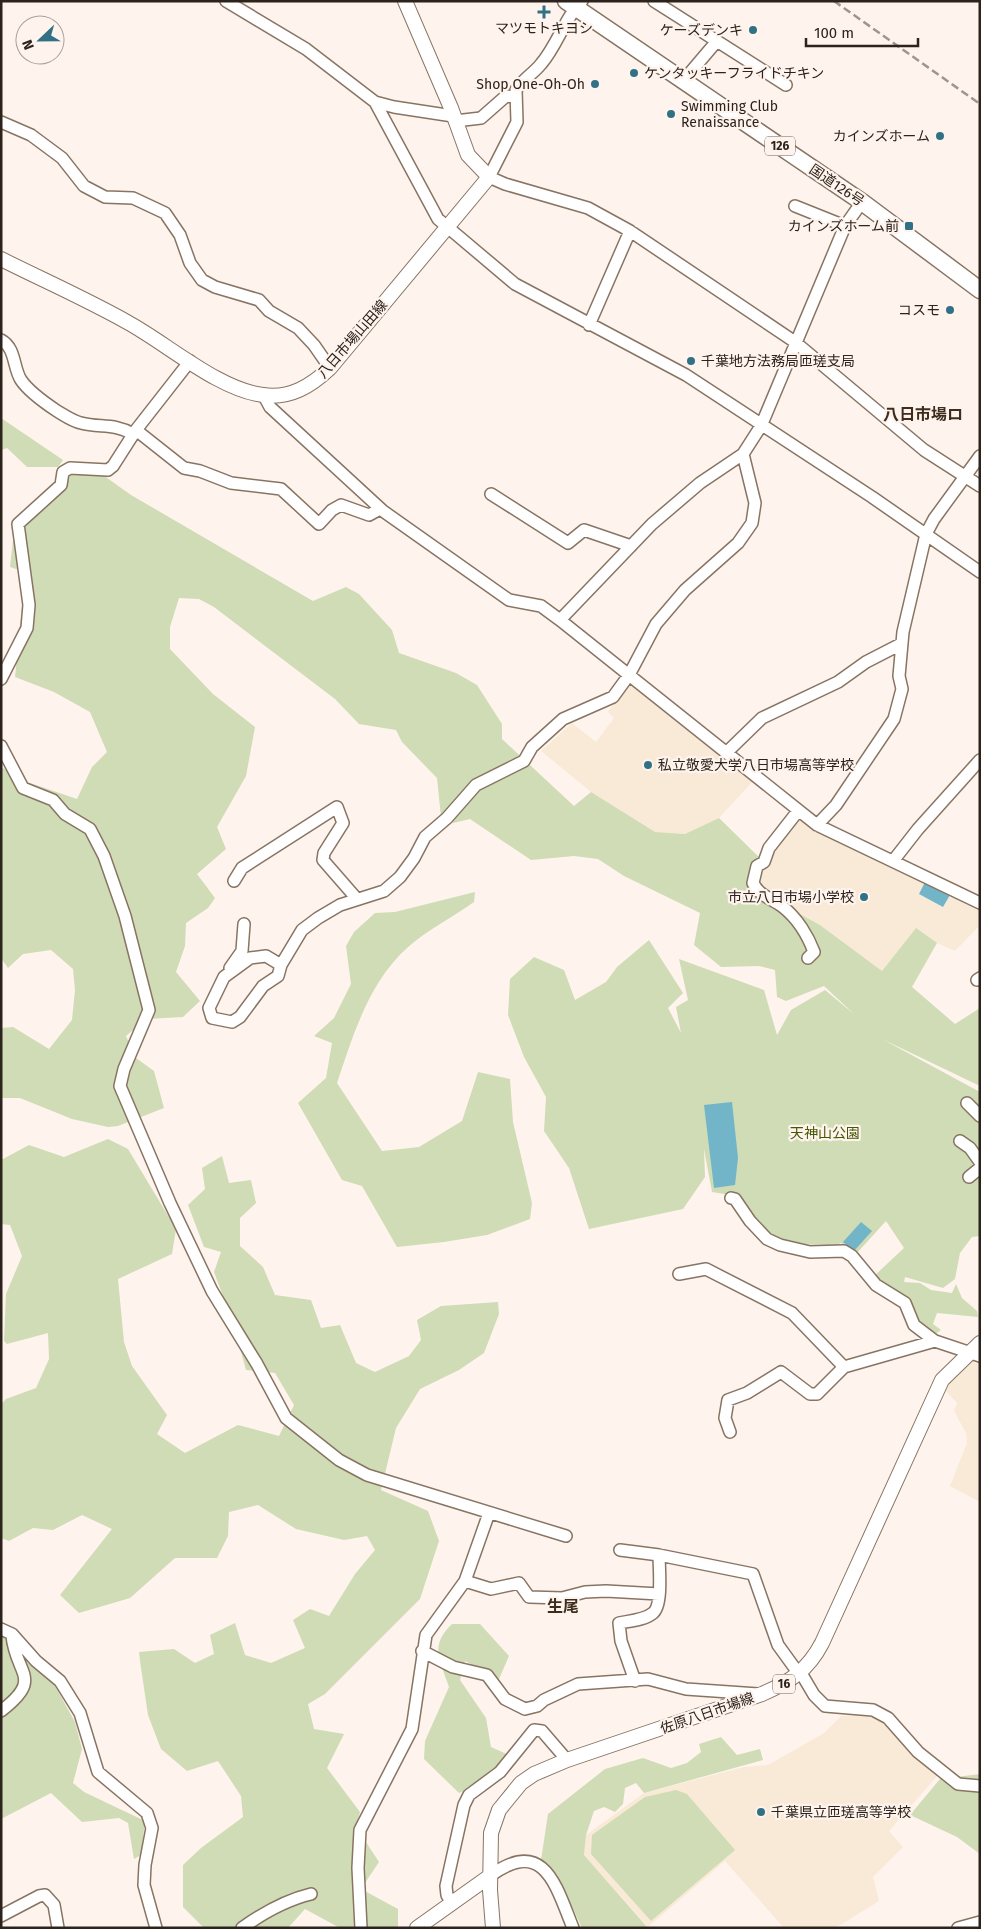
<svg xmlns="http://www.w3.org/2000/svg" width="981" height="1929" font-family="'Fira Sans','Noto Sans JP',sans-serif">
  <rect width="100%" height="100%" fill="#fef4ed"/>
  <path fill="#f9ead7" d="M633,681L754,780L719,818L685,834L654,832L591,792L541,751L572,723L596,742L614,718L608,712L628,684Z
    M798,817L980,907V925L955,951L937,943L915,929L882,971L820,925L750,887L764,862Z
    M968,1361L980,1364V1502L950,1486L967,1443L966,1433L954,1411L957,1403L943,1388Z
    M867,1714L884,1721L938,1775L889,1831L903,1847L873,1877L879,1901L842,1924L833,1928H784L725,1861L648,1927L584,1855L586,1835L644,1793L744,1767L768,1765L824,1733L841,1716Z"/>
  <path fill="#cfdcb5" d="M1,418L63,460L58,467H27L7,448L1,450Z
    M68,475H103L131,495L313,601L346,587L359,594L392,630L399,653L456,673L477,685L502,724V739L574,806L591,792L655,832L685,834L719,818L764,862L750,887L820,925L882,971L916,928L937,943L912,987L955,1024L980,1008V1086L882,1039L980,1092V1236L972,1237L960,1253L955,1279L943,1288L905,1277L904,1282L920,1283L931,1290L952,1293L956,1284L962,1298L977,1311L978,1317L937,1313L933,1324L941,1330L934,1335L920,1327L911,1311L873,1277L904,1248L886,1221L856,1254L841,1243L831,1248L828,1245L790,1244L776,1241L736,1196L712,1192L704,1149L705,1177L683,1209L589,1229L569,1168L544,1131L546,1097L524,1057L508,1015L510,979L534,957L564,970L575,1000L606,982L617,967L649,940L683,993L668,1008L681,1033L676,1007L688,1000L679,959L764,990L777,1035L791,1010L825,990L855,1015L824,986L786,1001L777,997L775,970L759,966L721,967L694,945L700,913L624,876L598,859L574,856L531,860L470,819L453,823L441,817L437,778L402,742L396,730L359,724L335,699L214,607L199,599L179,598L170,627V649L213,694L255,727L246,776L217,827L226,849L197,874L215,898L208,908L186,923L185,946L176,972L200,1001L183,1017L146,1019L126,1036L136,1058L154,1071L164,1108L118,1126L108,1127L72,1119L20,1098H1V1028L13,1027L49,1049L72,1020L75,990L73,969L51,950L23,954L8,968L1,958V767L30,783L77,799L92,767L107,752L90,712L54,692L15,677L22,606L31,583L28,573L10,567L13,540L56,495Z
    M475,892L474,902C453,917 427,930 407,948C369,982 353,1035 337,1083L382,1151L419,1147L462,1121L478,1072L510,1079L513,1122L532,1203L530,1219L487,1235L444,1242L397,1247L362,1186L342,1180L298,1103L326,1078L332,1043L314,1036L334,1018L351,984L346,946L354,932L375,913L395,912Z
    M108,1139L128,1149L176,1229L172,1254L118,1279L124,1342L132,1366L167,1415L157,1434L185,1453L238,1425L279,1436L294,1405L275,1373L246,1370L233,1323L214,1272L221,1252L204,1247L188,1205L205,1189L202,1168L222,1156L229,1183L251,1180L256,1203L240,1218V1246L263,1267L275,1295L311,1300L321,1328L340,1325L356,1363L375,1372L409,1356L421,1340L417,1320L441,1306L498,1302L499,1314L484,1353L459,1370L420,1389L396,1428L381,1490L428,1511L439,1541L420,1599L325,1694L308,1704L314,1729L344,1734L327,1768L360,1812L356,1827L379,1862L361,1889L398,1909V1928H340L305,1909L288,1928H204L183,1907V1865L201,1848L243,1817L241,1796L218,1761L187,1771L161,1749L148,1715L140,1661L139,1652L174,1649L195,1663L214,1654L210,1635L235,1623L245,1655L271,1663L305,1648L293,1620L310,1609L329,1616L355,1574L375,1550L367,1536L344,1540L296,1529L258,1505L229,1512L228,1536L217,1558H175L130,1598L79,1613L60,1595L112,1529L82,1515L53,1530L33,1528L9,1541L1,1538V1404L6,1399L36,1388L49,1359L48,1333L7,1344L4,1341L6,1294L22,1256L10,1225L1,1224V1160L29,1145L64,1157Z
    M452,1624H480L509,1656L499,1679L465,1661L460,1680L486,1718L491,1747L511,1756L484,1784L459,1793L424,1759L425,1741L449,1687C440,1660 429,1646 452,1624Z
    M1,1634L19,1647L55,1686L75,1722L82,1749L73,1783L84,1792L145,1821L141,1855L134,1859L128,1823L119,1818L82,1822L51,1793L1,1819Z
    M721,1737L737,1755L760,1749L763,1760L644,1793L636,1783L625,1788L623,1804L615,1812L604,1807L594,1811L586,1835L584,1855L648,1928H582L557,1875L541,1860L548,1814L605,1769L643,1758L671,1768L687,1763L701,1752L699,1744Z
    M980,1774V1854L957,1837L910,1815L940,1779Z
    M676,1790L687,1794L735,1850L651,1921L591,1854L592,1835L645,1797Z"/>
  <path fill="#72b5c9" d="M925,882L950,895L943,907L919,894Z
    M732,1102L738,1158L735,1185L714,1188L704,1105Z
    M861,1222L872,1231L854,1251L843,1242Z"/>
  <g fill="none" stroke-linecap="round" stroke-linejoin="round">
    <defs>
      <path id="minor" d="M226,1L306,49L375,102L394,107L453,116
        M582,1C565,17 557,46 541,64C533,74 523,79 516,90L517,122L489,177L505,184L588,208L630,231L795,342L924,450L980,486
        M654,1L786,85
        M683,81L717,41
        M375,102L438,219L515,284L686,375L872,497L980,572
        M455,121L481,118L506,96L515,97
        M1,122L31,135L62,158L84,186L105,197L133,198L165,213L180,235L190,263L202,280L215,287L259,300L269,311L298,328L314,345L330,368
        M795,206L845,226
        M589,325L630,231
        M1,340C16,348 13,368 21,380C29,392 45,403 57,411C64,415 72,421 81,423C100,428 114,423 133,434
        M264,396L270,407L383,511L509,600L541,606L560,620L817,825L980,903
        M136,430L184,468L200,471L231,483L281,489L319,524L332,510L341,505L369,515L380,509
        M491,494L568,543L584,530L631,546
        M560,620L652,524L700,483L743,454L761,426L845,226L862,202
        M1,679L27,628L29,605L18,524L61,485L63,472L70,468L108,470L113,466L136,430L190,361
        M1,746L23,788L53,800L65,814L90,829L104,856L125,916L149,1010L124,1069L120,1086L170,1203L212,1291L257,1364L286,1418L339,1460L367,1475L566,1536
        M726,753L762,718L838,682L866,662L901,644
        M798,811L769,848L764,862L757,866L753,883C759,896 773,899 783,907C797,918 808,936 814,952L808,958
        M817,825L836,805L894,719L902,689L899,676L903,632L926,534L934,519L980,456
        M893,861L918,829L980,760
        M234,881L242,868L337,807L343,823L324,853L323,860L357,899
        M281,965L266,956L250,958L224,977L209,1008L212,1018L232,1022L240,1017L263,986L278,976L281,965L302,930L318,918L340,905L384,891L400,877L414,858L425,837L447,818L476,785L524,761L532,747L563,719L613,697L629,675L656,624L685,590L738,543L752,523L755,503L743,454
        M230,968L242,951L244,924
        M977,980L980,978
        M967,1103L980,1116
        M960,1141L970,1148L980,1162
        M969,1177L980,1168
        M731,1198L735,1199L750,1221L767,1239L780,1245L810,1252L844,1251L852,1256L876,1285L905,1303L914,1325L935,1341L980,1356
        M679,1274L706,1269L792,1313L844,1367
        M730,1432L725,1418L728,1400L747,1393L781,1372L810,1394H817L844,1367L935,1341
        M620,1550L659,1555L753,1574L778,1645L799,1674
        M465,1581L491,1589L519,1583L529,1597L562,1598L585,1592L606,1591L659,1594
        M1,1629L12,1634L36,1661L60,1681L80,1713L98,1772L147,1813L152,1828L145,1865L144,1885L156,1928
        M422,1651L453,1667L487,1675L505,1699L525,1709L537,1706L544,1700L578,1684L648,1679L686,1689L758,1694
        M801,1673L814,1695L825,1706L873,1710L888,1718L918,1752L958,1784L980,1786
        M635,1681L621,1641L619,1623C629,1621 645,1620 653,1613C663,1605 659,1568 659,1555
        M1,1711C44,1678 16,1675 12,1636
        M490,1876C544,1836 556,1886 573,1928
        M452,1903L447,1895L446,1886L464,1805L469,1795L500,1772L534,1730L542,1731L567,1760
        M1,1916L39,1896L45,1895L54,1905L58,1928
        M242,1928C263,1913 286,1900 311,1894
        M361,1928L358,1868L360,1830L412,1729L426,1635L465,1581L489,1513
        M958,1928L980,1922"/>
      <path id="major" d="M1,259C43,280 86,299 127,322C166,343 219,390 263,395C290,399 311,386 330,368L489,177L468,155L451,108L405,1
        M417,1928L490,1876
        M493,1928L490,1890L491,1833L499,1810L521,1783L534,1774L567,1760L762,1694C790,1682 808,1670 822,1643L942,1380L980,1343"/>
      <path id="highway" d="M566,1L862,202L980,290"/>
    </defs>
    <use href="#minor" stroke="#887463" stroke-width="14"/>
    <use href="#major" stroke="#887463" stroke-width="16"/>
    <use href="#highway" stroke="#887463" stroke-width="19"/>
    <use href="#minor" stroke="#fff" stroke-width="11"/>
    <use href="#major" stroke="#fff" stroke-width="14"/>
    <use href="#highway" stroke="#fff" stroke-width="16"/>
    <path stroke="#9f958e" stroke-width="2.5" stroke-dasharray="8 4" stroke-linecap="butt" d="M834,1L980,104"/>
  </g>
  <g fill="#317185" stroke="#fef4ed" stroke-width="2">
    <path d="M541.5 4.5h5v5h5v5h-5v5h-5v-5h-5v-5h5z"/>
    <circle cx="753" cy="30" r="5"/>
    <circle cx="634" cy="73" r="5"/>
    <circle cx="595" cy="84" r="5"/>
    <circle cx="671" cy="114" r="5"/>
    <circle cx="940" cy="136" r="5"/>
    <rect x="904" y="221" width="10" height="10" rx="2.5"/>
    <circle cx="950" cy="310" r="5"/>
    <circle cx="691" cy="361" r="5"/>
    <circle cx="648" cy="765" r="5"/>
    <circle cx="864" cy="897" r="5"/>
    <circle cx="761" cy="1812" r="5"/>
  </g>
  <g text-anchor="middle" stroke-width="4.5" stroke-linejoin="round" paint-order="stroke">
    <g fill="#fef4ed" stroke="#6b625b" stroke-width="1">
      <rect x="765" y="136.5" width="30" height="19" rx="4"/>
      <rect x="773" y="1674.5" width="22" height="19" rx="4"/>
    </g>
    <g font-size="12" font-weight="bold" fill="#2c231c">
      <text x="780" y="150">126</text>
      <text x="784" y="1688">16</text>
    </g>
    <g font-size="14" fill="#2c231c" stroke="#fef4ed" text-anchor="end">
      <text x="544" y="33" text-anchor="middle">マツモトキヨシ</text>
      <text x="743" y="35">ケーズデンキ</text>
      <text x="644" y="78" text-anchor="start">ケンタッキーフライドチキン</text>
      <text x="585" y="89">Shop One-Oh-Oh</text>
      <text x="681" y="111" text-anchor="start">Swimming Club<tspan x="681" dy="16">Renaissance</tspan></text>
      <text x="930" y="141">カインズホーム</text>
      <text x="899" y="231">カインズホーム前</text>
      <text x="940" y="315">コスモ</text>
      <text x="701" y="366" text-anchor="start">千葉地方法務局匝瑳支局</text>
      <text x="658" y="770" text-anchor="start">私立敬愛大学八日市場高等学校</text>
      <text x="854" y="902">市立八日市場小学校</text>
      <text x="771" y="1817" text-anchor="start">千葉県立匝瑳高等学校</text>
    </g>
    <g font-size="14" fill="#2c231c" stroke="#fef4ed">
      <text transform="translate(837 185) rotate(34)" y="5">国道126号</text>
      <text transform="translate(352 339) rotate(-49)" y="5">八日市場山田線</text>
      <text transform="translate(707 1713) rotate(-19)" y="5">佐原八日市場線</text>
    </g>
    <g font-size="14" fill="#445702" stroke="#fef4ed">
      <text x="825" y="1138">天神山公園</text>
    </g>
    <g font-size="16" font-weight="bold" fill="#3e2d1e" stroke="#fef4ed">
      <text x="923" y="420">八日市場ロ</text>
      <text x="563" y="1612">生尾</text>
    </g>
  </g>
  <rect width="981" height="1929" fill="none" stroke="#2c231c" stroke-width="5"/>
  <g transform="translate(40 40) rotate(248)"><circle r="24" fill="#fef4ed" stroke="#aaa099"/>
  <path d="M0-4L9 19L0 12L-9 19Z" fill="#317185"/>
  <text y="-8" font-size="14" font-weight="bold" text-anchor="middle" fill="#2c231c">N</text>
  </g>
  <path d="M806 38v8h112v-8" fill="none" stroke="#2c231c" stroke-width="2.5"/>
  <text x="814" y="38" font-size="15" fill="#2c231c" stroke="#fef4ed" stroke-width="4" paint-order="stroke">100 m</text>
</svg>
